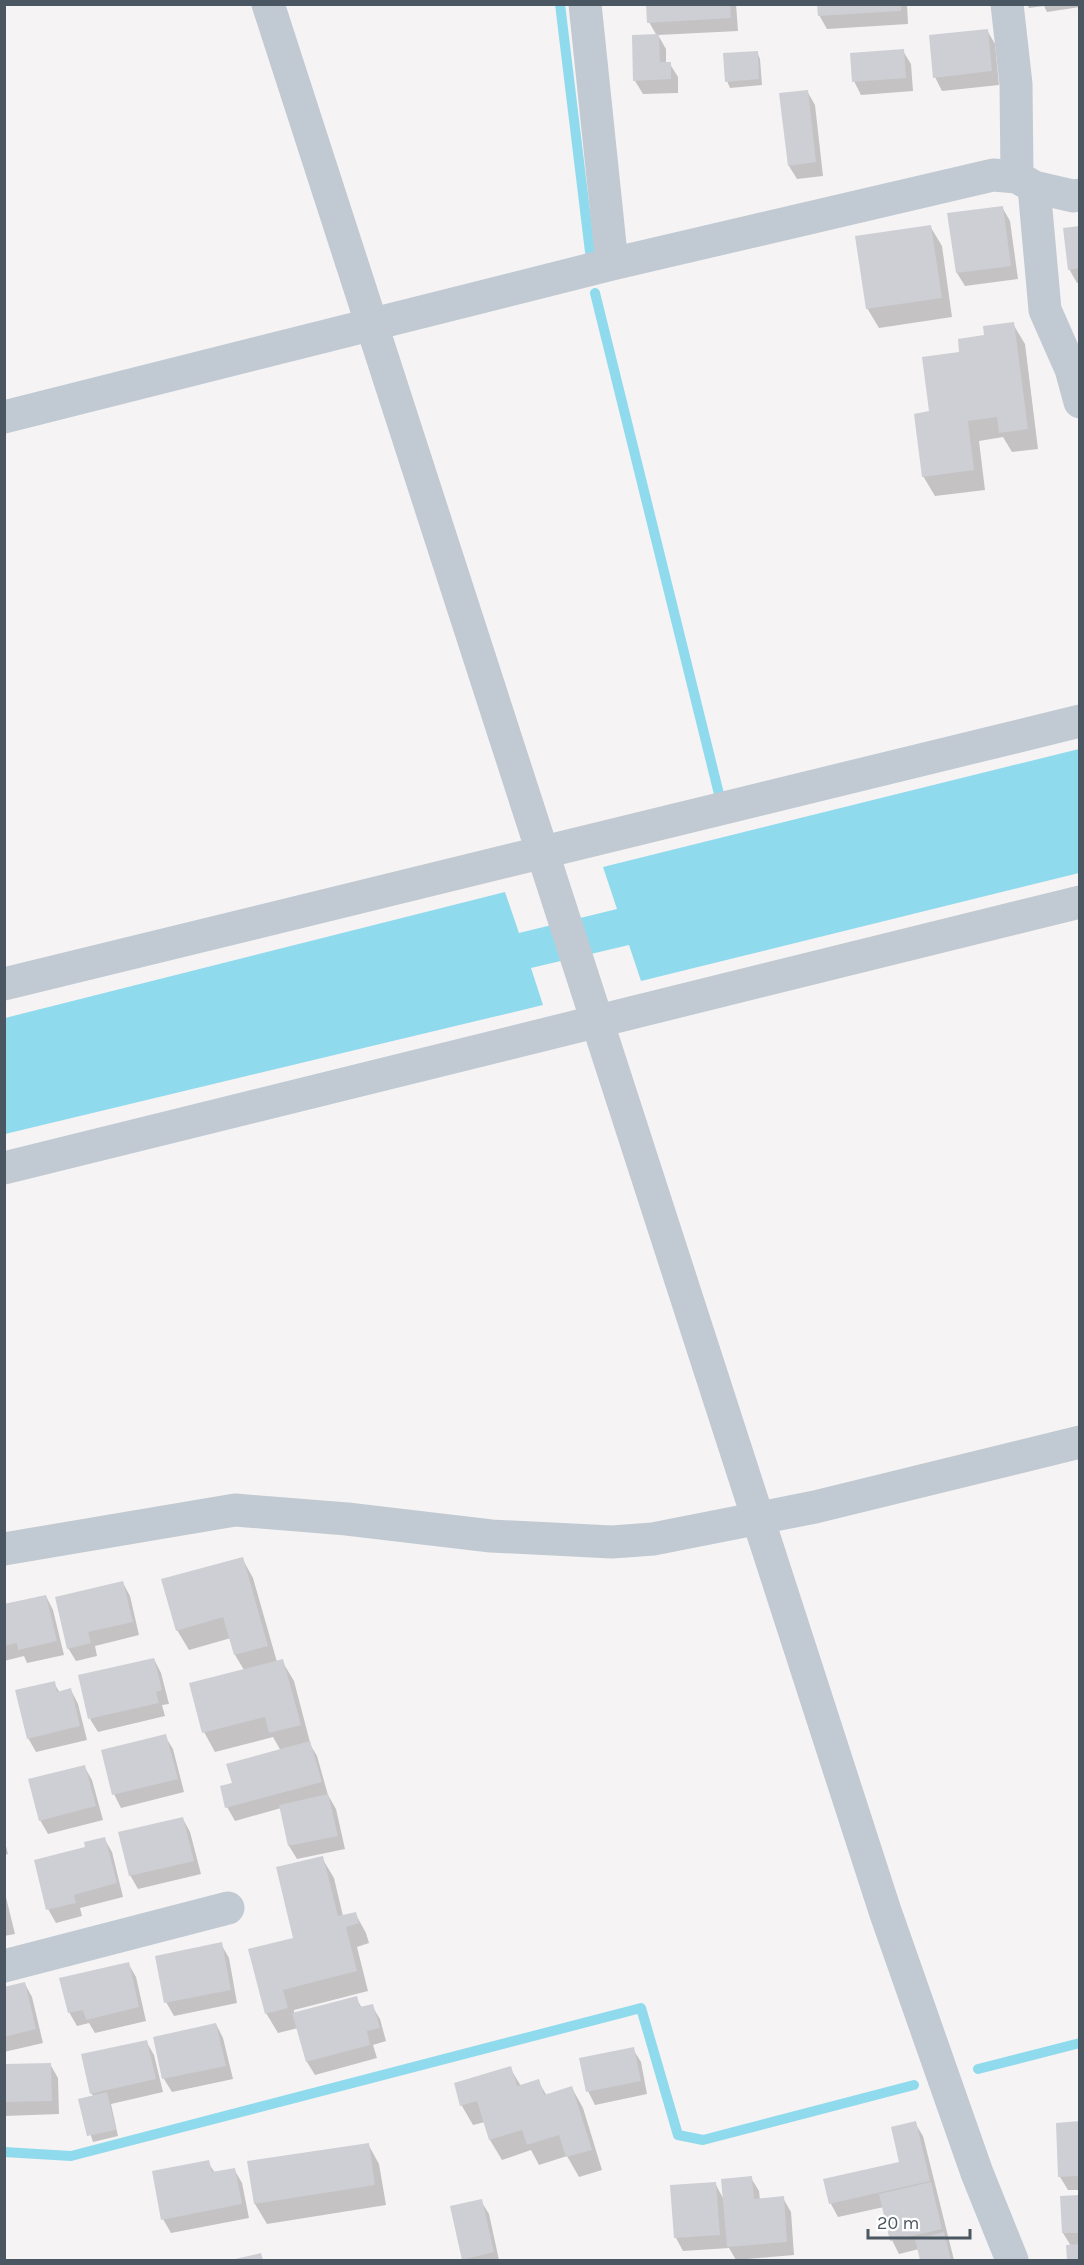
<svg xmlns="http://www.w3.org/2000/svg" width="1084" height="2265" font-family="Karla,sans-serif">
  <rect width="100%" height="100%" fill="#f5f3f3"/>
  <path fill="#90daee" d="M1079,749V873L641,981L629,945L531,968L543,1005L5,1134V1018L505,892L519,933L617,909L603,867Z"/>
  <path fill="#0003" d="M648,4H736L738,31L658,35L666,49V64H670L678,77V93L643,94L635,81L657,36L649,22Z
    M819,4H907L908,24L827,29L819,15Z
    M1027,4H1080V7L1047,12L1044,6L1029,8Z
    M987,30L995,44L999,85L942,91L935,77Z
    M903,51L911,64L913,91L861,95L854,81Z
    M757,52L760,59L762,85L730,88L727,81Z
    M807,91L815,105L823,176L797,179L789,166Z
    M1002,207L1010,221L1018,279L965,286L957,273Z
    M930,226L942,246L952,317L879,328L867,308Z
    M1080,228V282L1077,283L1069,269Z
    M1013,324L1025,344L1038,449L1012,452L1003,437L979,441L985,490L935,496L923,476L931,413L985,336Z
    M242,1558L253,1578L277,1662L282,1661L294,1681L311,1746L317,1756L328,1795L336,1809L345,1849L297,1859L289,1846L281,1808L235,1821L227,1807L233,1784L281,1751L273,1737L215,1752L204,1732L244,1670L235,1655L231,1638L189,1650L177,1630Z
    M123,1583L130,1596L139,1635L95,1646L97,1656L76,1661L68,1648Z
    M46,1596L53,1610L64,1655L27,1663L24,1656L4,1661V1606Z
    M154,1659L161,1673L169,1704L162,1705L165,1716L98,1732L90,1719Z
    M54,1683L60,1693L71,1690L78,1704L87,1740L36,1752L28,1738Z
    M165,1736L173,1749L184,1792L121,1808L114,1794Z
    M84,1766L92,1780L103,1820L48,1834L40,1820Z
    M183,1819L190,1832L201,1874L138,1889L130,1875Z
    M4,1838L8,1854L4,1855Z
    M104,1838L112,1852L123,1897L80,1908L82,1916L56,1923L48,1909L87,1848Z
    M322,1858L334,1878L343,1916L355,1913L366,1933L369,1943L357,1947L368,1991L294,2010V2014L356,1998L362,2008L372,2006L380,2019L386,2041L373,2045L377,2058L315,2075L307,2062L298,2028L278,2033L266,2013Z
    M4,1889L15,1934L4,1936Z
    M221,1944L229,1958L237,2003L174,2016L166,2002Z
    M128,1963L136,1977L146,2021L95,2033L89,2023L77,2026L69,2012Z
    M25,1984L32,1997L43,2043L4,2052V1989Z
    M216,2024L223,2038L233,2079L172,2092L164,2079L155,2038Z
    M146,2041L154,2055L163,2092L111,2104L118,2136L93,2142L80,2100L94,2097L91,2093Z
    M633,2049L641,2062L647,2094L595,2105L588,2091Z
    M50,2064L58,2078L59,2114L4,2116V2066Z
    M510,2068L521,2086L538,2081L547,2096L572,2088L583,2108L602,2170L579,2177L567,2156L539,2165L531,2150L502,2160L490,2140L485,2122L473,2125L462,2106L455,2084Z
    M915,2123L923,2136L954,2260H921L919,2249L899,2254L892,2240L884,2207L838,2217L831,2204L825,2181L901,2164Z
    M1080,2123V2190H1068L1060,2177Z
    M368,2144L379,2164L386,2205L267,2224L255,2204L249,2163Z
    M208,2162L215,2173L234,2169L242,2183L249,2218L171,2233L163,2219Z
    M751,2178L759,2191L760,2200L783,2198L791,2212L794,2255L736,2260L729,2248L683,2251L676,2238L715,2183L724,2200Z
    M1080,2196V2260H1069L1068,2246H1071L1063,2233L1062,2197Z
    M481,2201L489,2214L499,2260L463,2259Z"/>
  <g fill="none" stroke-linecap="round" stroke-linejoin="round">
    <path stroke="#90daee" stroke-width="10" d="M560,4L590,252
      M595,293L719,794
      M978,2069L1080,2043
      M4,2152L71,2156L641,2008L678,2135L703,2140L914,2085"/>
  </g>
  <path fill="#cdcfd5" d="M646,4H730L731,18L647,23Z
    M817,4H901V11L818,16Z
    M988,29L992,71L933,78L929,35Z
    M659,34L660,62H671V79L633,81L632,35Z
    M904,49L906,78L852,82L850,53Z
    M758,51L759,79L725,82L723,53Z
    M808,90L816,162L788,166L779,93Z
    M1003,206L1011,266L956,273L947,213Z
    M931,225L942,298L866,309L855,236Z
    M1080,226V268L1068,270L1063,228Z
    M1014,322L1028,429L999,433L997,417L968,421L974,470L922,477L914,414L929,411L922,357L959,352L958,339L984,335L983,326Z
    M243,1557L268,1646L234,1655L223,1617L176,1631L161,1579Z
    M123,1581L133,1622L88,1632L91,1643L67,1649L55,1597Z
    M46,1595L57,1641L18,1650L17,1643L4,1646V1604Z
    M154,1658L162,1690L156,1692L159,1703L88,1719L78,1675Z
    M283,1659L301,1725L269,1733L265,1717L202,1733L189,1683Z
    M55,1681L57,1692L71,1688L80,1726L27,1739L15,1690Z
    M166,1734L178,1779L112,1795L101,1750Z
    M310,1741L322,1782L225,1808L220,1786L232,1783L226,1764Z
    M85,1765L96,1806L39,1821L28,1779Z
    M328,1794L338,1836L288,1846L279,1805Z
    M183,1817L194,1861L129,1876L118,1832Z
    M105,1837L117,1883L74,1895L76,1903L46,1910L34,1860L85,1847L84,1842Z
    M323,1856L338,1916L356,1912L359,1923L346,1927L357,1971L283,1990L288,2008L265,2014L248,1949L293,1938L276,1867Z
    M222,1942L231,1990L164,2003L155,1956Z
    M129,1962L139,2007L86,2020L83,2010L68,2013L59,1978Z
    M25,1982L36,2029L4,2037V1987Z
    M357,1996L360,2007L373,2004L380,2028L367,2031L370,2045L306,2062L292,2013Z
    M216,2023L226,2066L162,2079L153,2037Z
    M147,2040L156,2079L90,2094L81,2054Z
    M634,2047L641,2081L586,2092L579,2058Z
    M51,2063L52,2101L5,2102V2064Z
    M511,2066L517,2086L539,2079L544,2095L572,2086L592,2150L566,2157L559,2135L527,2145L522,2130L489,2140L477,2101L460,2106L454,2083Z
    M107,2092L116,2130L87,2136L78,2099Z
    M916,2121L930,2181L829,2204L823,2179L899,2162L891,2127Z
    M1080,2121V2176L1058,2177L1056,2123Z
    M369,2143L375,2185L254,2204L247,2161Z
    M209,2160L212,2172L235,2168L242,2204L161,2220L152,2171Z
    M752,2176L754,2199L784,2196L787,2242L727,2247L721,2179Z
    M716,2182L720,2235L674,2238L670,2185Z
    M931,2182L942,2229L890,2241L879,2194Z
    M1080,2195V2233H1062L1060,2196Z
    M482,2199L494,2252L462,2260L450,2206Z
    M944,2232L951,2260H920L915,2239Z
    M1080,2244V2260H1067L1066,2245Z
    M261,2253L263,2260H231Z"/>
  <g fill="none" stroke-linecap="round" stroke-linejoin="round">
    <path stroke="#c1cad2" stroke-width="33" d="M268,4L885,1911L977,2173L1012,2260
      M585,4L612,264
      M1007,4L1016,84L1017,177
      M1034,187L1045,310L1071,369L1080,402
      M4,417L612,264L993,175L1017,177L1034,187L1073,196L1080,195
      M4,984L1080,721
      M4,1168L1080,902
      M4,1549L235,1510L347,1519L491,1536L612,1542L653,1539L815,1507L1080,1442
      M4,1966L228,1908"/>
  </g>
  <rect width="1084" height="2265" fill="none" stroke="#4a5661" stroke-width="12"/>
  <path d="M868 2229v9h102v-9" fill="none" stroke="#4a5661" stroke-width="3"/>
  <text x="877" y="2229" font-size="18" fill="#4a5661" stroke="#ffffff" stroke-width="4.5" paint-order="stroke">20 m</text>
</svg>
